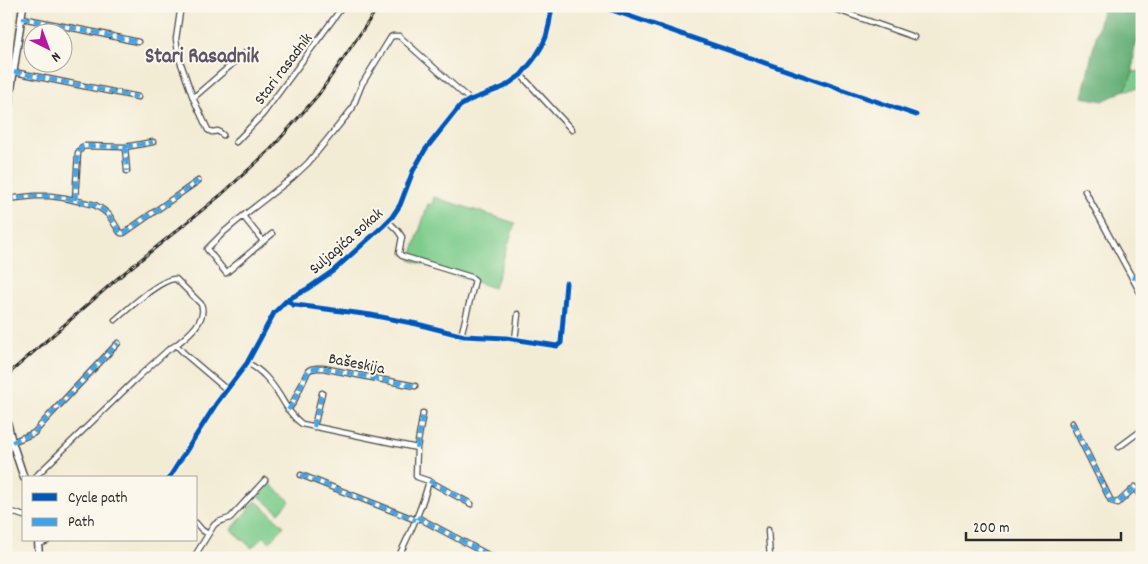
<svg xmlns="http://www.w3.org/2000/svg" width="1148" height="564" font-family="Dekko,sans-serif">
  <rect width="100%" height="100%" fill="#fbf7ec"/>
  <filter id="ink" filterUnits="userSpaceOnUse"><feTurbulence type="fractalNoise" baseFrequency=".02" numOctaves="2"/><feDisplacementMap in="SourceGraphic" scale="10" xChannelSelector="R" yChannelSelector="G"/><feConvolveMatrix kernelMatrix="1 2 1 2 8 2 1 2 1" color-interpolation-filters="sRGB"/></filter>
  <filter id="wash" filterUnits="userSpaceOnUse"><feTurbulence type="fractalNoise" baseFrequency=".0096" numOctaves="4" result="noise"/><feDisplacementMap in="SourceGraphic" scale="20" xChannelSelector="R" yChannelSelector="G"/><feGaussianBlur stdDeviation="1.12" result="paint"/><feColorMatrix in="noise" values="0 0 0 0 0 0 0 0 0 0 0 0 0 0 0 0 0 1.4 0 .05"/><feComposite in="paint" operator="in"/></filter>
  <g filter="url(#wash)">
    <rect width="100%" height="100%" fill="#f3ecd5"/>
    <path fill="#7dcc8c" stroke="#547c5c" d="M1142,71V88L1125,90L1133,72Z
      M434,197L515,223L494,288L410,260L428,204L432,205Z
      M270,484L290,501L279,513L259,496Z
      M256,501L284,526L270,542L263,536L252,548L231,530Z"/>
    <path fill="#66b078" stroke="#486e52" d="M1103,6H1142V31L1134,51L1133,72L1125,90L1103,101L1082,97Z"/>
  </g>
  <g filter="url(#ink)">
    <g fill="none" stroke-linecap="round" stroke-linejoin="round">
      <defs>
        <path id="minor" d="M180,6V12L176,39L179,58L193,98L208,130L212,132L218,131L223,135
          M600,6L916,115
          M826,6L914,37
          M22,18L98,33L138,42
          M14,72L138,97
          M521,75L572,130
          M193,98L245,53
          M236,142L263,114L343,6
          M125,147L153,142
          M1085,191L1142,296
          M6,199L35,196H50L65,198L95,205L103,210L109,215L119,231L121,233H124L198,181
          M75,200L78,153L82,147L85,146L125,147L127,171
          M243,216L224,232L207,249L226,273L272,234
          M388,221L398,231L402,237L399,253L402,256L471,277L475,280L461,336
          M263,241L243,216L292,178L308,163L352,109L362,84L391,37L393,36H399L470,100
          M1132,278L1142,275
          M287,300L293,305H296L371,315L417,324L464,336L506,338L557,346L561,343L566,283
          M115,320C127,310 162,277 176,279L201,304C208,320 187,336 176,345
          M515,340L518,314
          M247,363C262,370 271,382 280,396C286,406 292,417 302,424L417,448L416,476L417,477L429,481C422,508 410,533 398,558
          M288,410L293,403L308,371L311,369L317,368H323L368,377L415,386
          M1072,423L1111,501L1118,503L1135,487L1142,499
          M314,427L322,393
          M12,442L34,433L49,416L118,343
          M1119,447L1142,430
          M417,448L423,413
          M301,475L416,520
          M34,478L136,379L168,350L176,345L186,355L226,389
          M169,478L216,404L247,363L274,313L287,300L307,289L333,271L383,226L392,217L400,205L413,171L425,150L460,106L470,100L504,87L521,75L534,59L542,46L546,37L549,25L552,6
          M429,481L471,504
          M6,510L24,516
          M417,517L494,558
          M196,523L202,530L208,534
          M768,530L770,558
          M38,545L49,540
          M192,558L196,554L214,525L218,522L230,518L265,480"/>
        <path id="secondary" d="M6,124L23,6
          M6,417L12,442L24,478
          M38,540L39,558"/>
      </defs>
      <use href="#minor" stroke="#494844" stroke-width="7"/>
      <use href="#secondary" stroke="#494844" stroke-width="9"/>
      <use href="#minor" stroke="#fff" stroke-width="4.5"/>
      <use href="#secondary" stroke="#fff" stroke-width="6"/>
      <defs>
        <path id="rail" d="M6,376L118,278L222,194L271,149L319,94L379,6"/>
      </defs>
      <use href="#rail" stroke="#2b2b2b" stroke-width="3"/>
      <use href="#rail" stroke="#fbf7ec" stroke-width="1" stroke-dasharray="4" stroke-linecap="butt"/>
      <path stroke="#3ea3eb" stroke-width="4" stroke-dasharray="8 4" stroke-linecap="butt" d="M22,18L98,33L138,42
        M14,72L138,97
        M125,147L153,142
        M6,199L35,196H50L65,198L95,205L103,210L109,215L119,231L121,233H124L198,181
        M75,200L78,153L82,147L85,146L125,147L127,171
        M1132,278L1142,275
        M288,410L293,403L308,371L311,369L317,368H323L368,377L415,386
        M1072,423L1111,501L1118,503L1135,487L1142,499
        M314,427L322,393
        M12,442L34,433L49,416L118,343
        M417,448L423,413
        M301,475L416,520
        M429,481L471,504
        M417,517L494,558"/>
      <defs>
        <path id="cycleway" d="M600,6L916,115
          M287,300L293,305H296L371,315L417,324L464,336L506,338L557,346L561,343L566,283
          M169,478L216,404L247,363L274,313L287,300L307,289L333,271L383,226L392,217L400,205L413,171L425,150L460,106L470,100L504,87L521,75L534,59L542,46L546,37L549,25L552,6"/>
      </defs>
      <use href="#cycleway" stroke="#fbf7ec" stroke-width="8"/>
      <use href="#cycleway" stroke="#0057b8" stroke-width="5"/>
    </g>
  </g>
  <g text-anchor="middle" stroke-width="4" stroke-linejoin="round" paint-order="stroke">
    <g font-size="16" fill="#2b2b2b" stroke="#fbf7ec">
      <text transform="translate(282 68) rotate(-53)" y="6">Stari rasadnik</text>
      <text transform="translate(345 240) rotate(-41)" y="6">Suljagića sokak</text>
      <text transform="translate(357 362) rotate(11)" y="6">Bašeskija</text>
    </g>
    <g font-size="21" font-weight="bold" fill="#5e5467" stroke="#fbf7ec">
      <text x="202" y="62">Stari Rasadnik</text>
    </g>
  </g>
  <rect width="1148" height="564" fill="none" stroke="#fbf7ec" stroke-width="25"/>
  <rect x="22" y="476" width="175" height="65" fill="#fbf7ec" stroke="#a8a59f"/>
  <rect x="32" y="493" width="25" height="8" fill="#0057b8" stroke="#a8a59f"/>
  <text x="68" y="502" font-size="15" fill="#2b2b2b">Cycle path</text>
  <rect x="32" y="518" width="25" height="8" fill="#3ea3eb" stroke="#a8a59f"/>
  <text x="68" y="526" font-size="15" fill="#2b2b2b">Path</text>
  <g transform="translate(48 48) rotate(138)"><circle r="24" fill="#fbf7ec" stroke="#a8a59f"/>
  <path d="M0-4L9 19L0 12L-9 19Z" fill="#b5179e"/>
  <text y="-8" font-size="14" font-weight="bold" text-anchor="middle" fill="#2b2b2b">N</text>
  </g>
  <path d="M966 532v8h155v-8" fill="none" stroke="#2b2b2b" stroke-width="2.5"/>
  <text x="973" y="532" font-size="15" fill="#2b2b2b" stroke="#fbf7ec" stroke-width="4" paint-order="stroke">200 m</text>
</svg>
